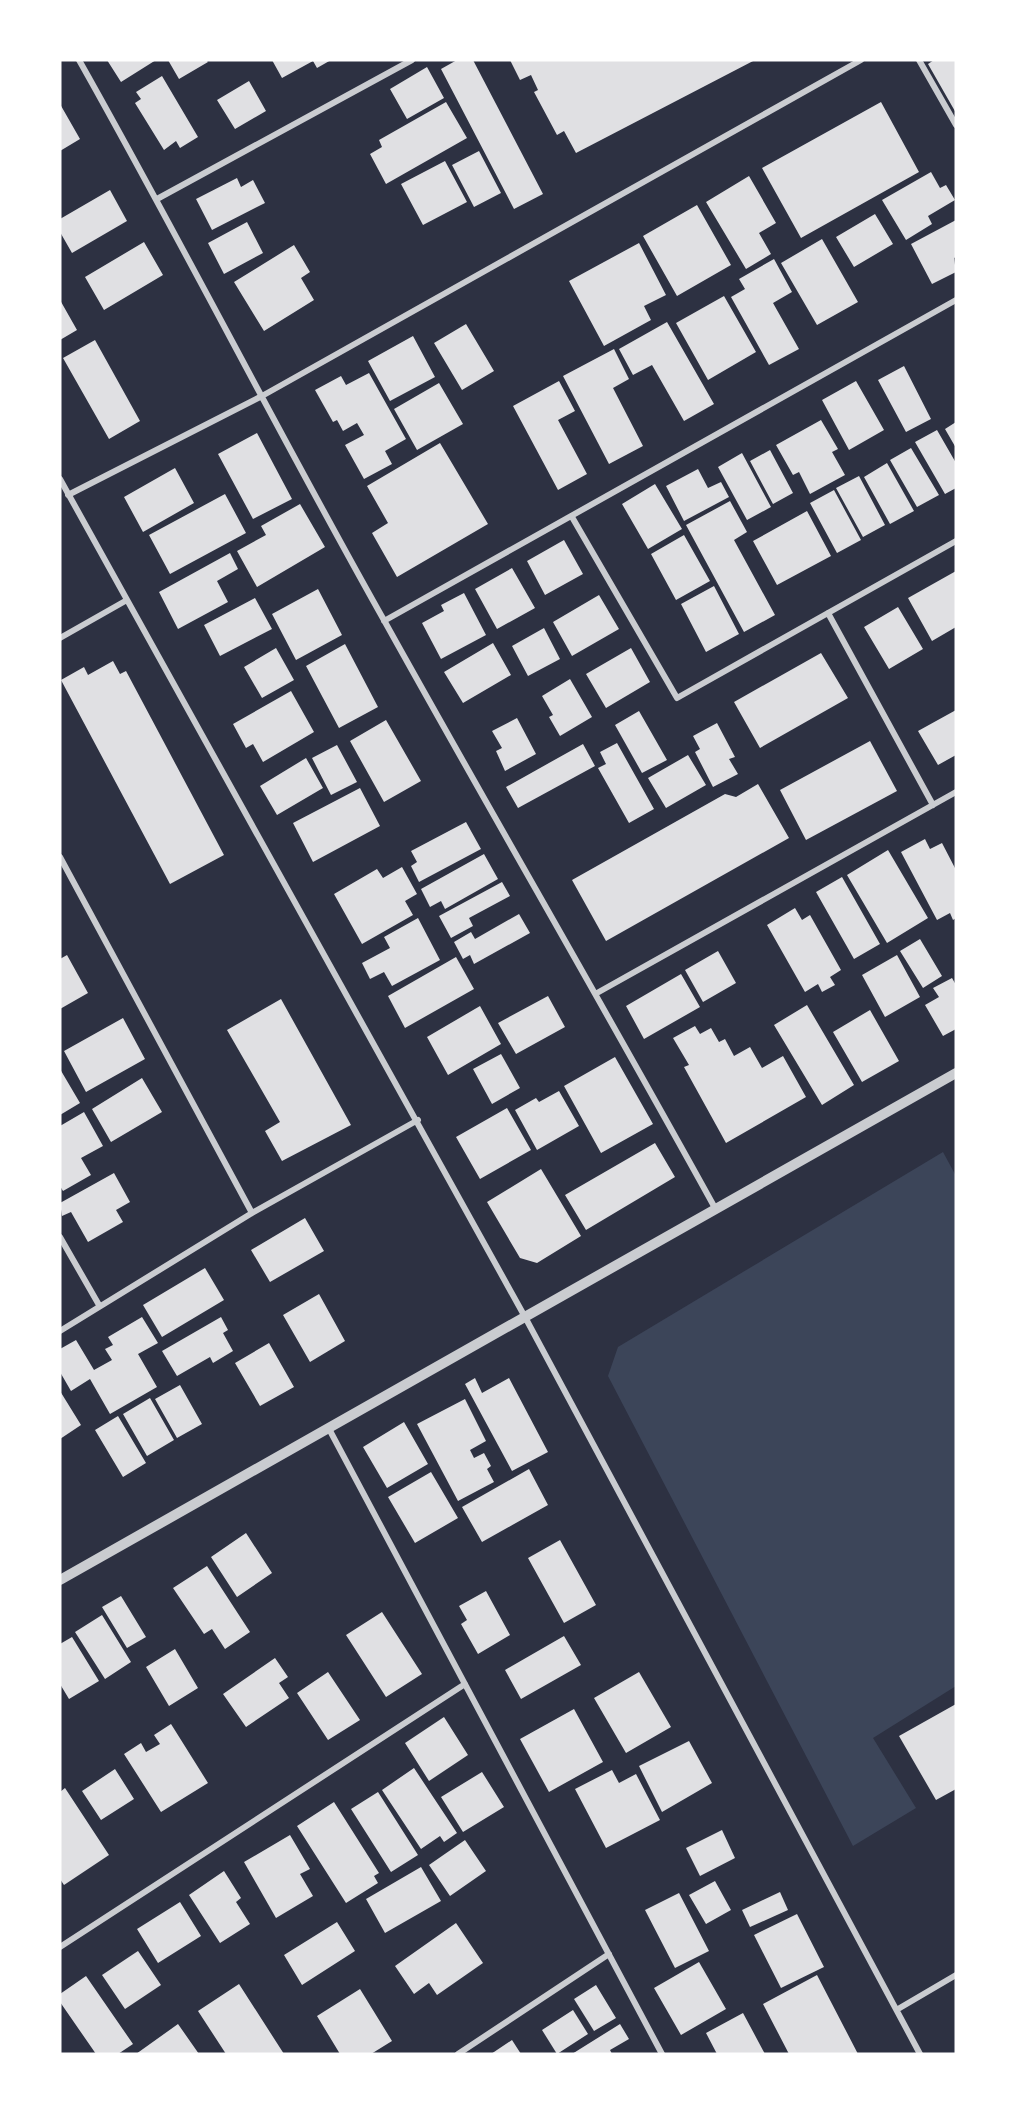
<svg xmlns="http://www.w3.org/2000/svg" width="1016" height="2114" font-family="'Public Sans',sans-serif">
  <rect width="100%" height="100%" fill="#2d3142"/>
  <path fill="#3c4559" d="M943,1152L956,1176V1686L873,1738L916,1808L853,1846L608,1376L618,1347Z"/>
  <path fill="#e0e0e3" d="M107,60H156L121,82Z
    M168,60H206L208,62L179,79Z
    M272,60H331L317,68L313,61L282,78Z
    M457,60H473L543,194L514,209L441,69Z
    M510,60H755L576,153L564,131L557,135L534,92L538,90L531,75L520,80Z
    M934,60H956V113L928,64Z
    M427,67L444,98L407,119L390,89Z
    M162,76L198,137L180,148L176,141L164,150L135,103L141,99L136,92Z
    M249,81L266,111L235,129L217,100Z
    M446,102L467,138L386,184L370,154L382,147L379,140Z
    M881,102L919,172L801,238L762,168Z
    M60,104L80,139L60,151Z
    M479,151L501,193L474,207L452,165Z
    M445,161L467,202L423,225L401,184Z
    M931,172L940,188L946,185L955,200L928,216L932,224L906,240L882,200Z
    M749,176L776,223L759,233L771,254L746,269L706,202Z
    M237,178L241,187L253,180L265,203L212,230L196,199Z
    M110,190L127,221L72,253L60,232V219Z
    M697,205L731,265L677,296L643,236Z
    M875,214L893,244L854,267L836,237Z
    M956,220V257L954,258L956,272L932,284L911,244Z
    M247,222L263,253L224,274L208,243Z
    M822,239L858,302L817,325L781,263Z
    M144,242L163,275L104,310L85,277Z
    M639,243L666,295L644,306L651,320L604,346L569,281Z
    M294,245L310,272L301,278L314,300L264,331L234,282Z
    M774,259L792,292L773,303L799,349L769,365L731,297L745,289L739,279Z
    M724,296L756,352L708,380L676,323Z
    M60,300L77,330L60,340Z
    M667,322L714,404L684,421L652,365L633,375L619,349Z
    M466,324L494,371L462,390L434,343Z
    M413,336L435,377L390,401L368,361Z
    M95,340L140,421L109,439L63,358Z
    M614,349L629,379L613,388L643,446L609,464L563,376Z
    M904,366L931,419L906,432L878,380Z
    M369,373L406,439L385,451L392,464L364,479L345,445L364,435L357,423L343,431L337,420L333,422L315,390L341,376L346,385Z
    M559,381L575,411L558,420L587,474L558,490L513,406Z
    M856,381L884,430L849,450L822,400Z
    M439,383L463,424L417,450L394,409Z
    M821,420L838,449L832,452L845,475L810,494L799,472L793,475L776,445Z
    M956,422V448L945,429Z
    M937,430L956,463V488L945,494L915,442Z
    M257,433L292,499L253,519L218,454Z
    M440,443L488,524L397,577L372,533L388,523L367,486Z
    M911,448L939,495L917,507L890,460Z
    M770,450L793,493L773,504L750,461Z
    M742,453L771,507L747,520L718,467Z
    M887,463L914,511L890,524L864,477Z
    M175,468L194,503L143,532L124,497Z
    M698,469L708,488L721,482L729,497L684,521L666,486Z
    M859,476L885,525L863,537L836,488Z
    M655,484L682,529L648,549L622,504Z
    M834,490L861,540L837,553L810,503Z
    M225,494L246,533L170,574L149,535Z
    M730,501L747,532L734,540L775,615L744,632L686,525Z
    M300,504L325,547L257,587L237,551L266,535L261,526Z
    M807,511L831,556L777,585L753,541Z
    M684,535L710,581L676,600L651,554Z
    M564,540L583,574L545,595L527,561Z
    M230,553L238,569L217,581L228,602L178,629L159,592Z
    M512,568L535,608L497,629L475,589Z
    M956,571V627L932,641L908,598Z
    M714,586L739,634L706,652L681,604Z
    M318,589L342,635L296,660L272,614Z
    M464,593L486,635L441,659L422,623L444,611L441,605Z
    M599,595L619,629L572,656L553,622Z
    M255,598L272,629L220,656L204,625Z
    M898,607L923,649L889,669L864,627Z
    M544,628L560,659L528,676L512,646Z
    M493,643L511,675L463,703L444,672Z
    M345,644L378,707L339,728L306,666Z
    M276,648L294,680L262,698L244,667Z
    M631,648L650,682L606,708L586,674Z
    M821,653L848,698L760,748L734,702Z
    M113,661L120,674L126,671L224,855L170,884L61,680L84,667L88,675Z
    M570,679L592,717L560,736L549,717L553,715L542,696Z
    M291,691L314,732L263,762L253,744L246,748L233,724Z
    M956,710V755L938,765L918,731Z
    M639,711L667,760L642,773L615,725Z
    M517,718L536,754L505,771L496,751L502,748L492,731Z
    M386,720L421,781L384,802L350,741Z
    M717,723L735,757L729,759L738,774L713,787L695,752L700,749L693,736Z
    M870,741L897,791L806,840L780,790Z
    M617,743L654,809L629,823L598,768L606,764L600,752Z
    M583,744L595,766L518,808L506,787Z
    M337,745L357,782L331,795L312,758Z
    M688,755L706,785L666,808L648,778Z
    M306,758L323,788L277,815L260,786Z
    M758,784L789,838L606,941L572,880L725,794L736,797Z
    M360,788L380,826L313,862L293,823Z
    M466,822L481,849L419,882L411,866L417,862L411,851Z
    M925,839L930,849L942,843L956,870V918L953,920L950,913L937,920L901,852Z
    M888,850L928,918L887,943L847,875Z
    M484,854L498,879L445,909L441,901L430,907L421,889Z
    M402,867L417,894L405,901L413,915L362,944L334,894L377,869L383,878Z
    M842,877L880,944L854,959L816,892Z
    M502,882L510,896L469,918L473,926L451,938L439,916Z
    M795,908L802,920L810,915L841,970L830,977L835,985L822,992L818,984L805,992L767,925Z
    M519,914L530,933L474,964L470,955L463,959L454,942L471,932L475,939Z
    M418,918L440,960L392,986L384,972L370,979L362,963L390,948L384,937Z
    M920,939L942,976L923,988L900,951Z
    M718,951L736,983L703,1002L685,970Z
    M67,955L88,993L60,1009V959Z
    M897,955L920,997L885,1017L862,975Z
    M456,957L474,989L405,1028L388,996Z
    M681,974L700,1007L644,1039L626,1006Z
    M952,978L956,985V1029L943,1036L925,1005L939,997L933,988Z
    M548,996L565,1027L516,1054L498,1023Z
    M281,999L351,1125L282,1161L265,1131L280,1122L227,1030Z
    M807,1005L854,1085L822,1105L774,1025Z
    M480,1006L501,1044L448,1075L427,1037Z
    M870,1010L899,1061L862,1082L833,1032Z
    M123,1018L145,1059L86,1092L64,1051Z
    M695,1026L700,1034L711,1028L719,1042L725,1039L734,1056L750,1047L762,1068L783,1056L806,1097L726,1143L684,1067L689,1065L673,1038Z
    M501,1054L520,1088L492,1104L473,1069Z
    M615,1057L653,1124L601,1153L564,1086Z
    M60,1069L80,1103L60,1115Z
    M142,1078L162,1112L111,1142L92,1109Z
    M559,1091L579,1126L537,1150L515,1110L536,1098L539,1102Z
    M507,1108L531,1150L480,1179L456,1137Z
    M84,1112L103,1146L81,1158L91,1175L63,1191L60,1186V1126Z
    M655,1143L675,1177L586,1230L565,1195Z
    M541,1169L581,1236L537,1263L520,1258L487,1202Z
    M114,1173L130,1202L116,1210L123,1222L88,1242L71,1212L62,1216L60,1203Z
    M305,1218L324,1251L270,1282L251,1250Z
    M205,1268L224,1300L162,1337L143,1305Z
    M319,1294L345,1341L310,1362L283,1315Z
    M142,1317L158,1343L138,1354L157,1387L110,1414L90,1379L71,1391L60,1372V1349L76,1340L94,1370L112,1360L105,1349L113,1345L108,1337Z
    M221,1317L228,1330L223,1333L233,1351L213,1363L210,1357L177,1376L162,1351Z
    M269,1343L294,1387L260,1406L235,1363Z
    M475,1378L482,1393L509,1378L548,1452L512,1471L465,1384Z
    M180,1385L202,1424L177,1438L155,1399Z
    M60,1391L81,1425L60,1439Z
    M150,1398L174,1440L147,1456L123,1414Z
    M465,1399L486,1441L470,1450L474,1458L484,1453L491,1466L487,1469L494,1482L458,1501L417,1424Z
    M118,1416L146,1463L123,1477L95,1430Z
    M404,1422L428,1464L387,1488L363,1447Z
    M529,1469L548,1505L482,1542L462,1507Z
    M431,1472L458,1518L415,1543L388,1497Z
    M246,1533L272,1573L237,1597L211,1557Z
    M560,1540L596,1605L564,1623L528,1558Z
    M207,1566L250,1632L225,1649L212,1629L204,1634L173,1588Z
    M486,1591L510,1635L478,1654L461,1624L467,1620L459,1606Z
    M121,1596L146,1637L127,1648L102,1607Z
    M382,1612L422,1674L386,1697L346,1635Z
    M102,1615L131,1662L105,1679L75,1632Z
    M564,1636L581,1665L521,1699L505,1670Z
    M72,1637L99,1681L69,1699L60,1684V1644Z
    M175,1649L198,1688L169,1706L146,1667Z
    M275,1658L288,1677L279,1683L289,1698L246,1727L223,1694Z
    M328,1672L360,1720L328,1740L297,1693Z
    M639,1672L671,1727L626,1753L594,1698Z
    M956,1704V1789L936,1800L899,1736Z
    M574,1709L603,1762L549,1792L520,1739Z
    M444,1717L468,1755L429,1781L405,1743Z
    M171,1724L208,1783L161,1812L124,1754L141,1743L146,1752L160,1744L154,1735Z
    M689,1741L712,1783L662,1812L639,1766Z
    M414,1768L457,1833L444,1842L440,1836L421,1849L382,1790Z
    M115,1769L134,1799L101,1820L82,1791Z
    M612,1770L619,1783L636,1774L660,1820L606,1848L575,1789Z
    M482,1772L504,1807L463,1832L441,1797Z
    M65,1788L109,1855L64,1885L60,1879V1792Z
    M378,1792L418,1855L391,1872L351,1809Z
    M334,1802L379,1873L374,1876L378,1883L346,1903L297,1826Z
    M722,1830L735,1858L700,1876L686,1848Z
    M290,1835L310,1869L300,1874L313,1896L276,1918L244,1862Z
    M465,1840L486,1871L450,1896L429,1865Z
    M421,1867L441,1901L385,1933L366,1899Z
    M224,1871L241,1898L236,1902L250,1924L220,1943L189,1895Z
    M715,1881L731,1910L706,1924L689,1895Z
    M780,1892L788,1910L750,1927L742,1910Z
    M679,1893L709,1951L675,1968L645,1910Z
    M180,1902L201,1936L158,1963L137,1929Z
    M797,1914L824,1967L781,1988L754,1935Z
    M337,1922L355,1951L302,1985L284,1955Z
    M456,1923L483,1963L437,1995L429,1983L414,1994L395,1966Z
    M138,1951L161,1985L125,2009L102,1975Z
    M699,1962L726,2009L681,2035L654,1988Z
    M817,1975L858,2054H789L763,2004Z
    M86,1976L133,2044L118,2054H96L60,2002V1994Z
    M239,1984L284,2054H226L198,2011Z
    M596,1985L616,2018L594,2031L574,1999Z
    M360,1989L392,2041L371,2054H340L317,2016Z
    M573,2010L588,2034L557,2054L542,2030Z
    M743,2013L765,2054H717L706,2033Z
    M178,2024L199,2054H136Z
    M620,2024L629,2039L610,2050L612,2054H572Z
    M512,2040L521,2054H491Z"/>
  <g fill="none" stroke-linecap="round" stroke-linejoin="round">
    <path stroke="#caccd0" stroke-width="6" d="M79,60C184,246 280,436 385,622C494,818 607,1012 715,1208
      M919,60L956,125
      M157,199L412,60
      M60,479L525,1317L920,2054
      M68,495L262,396L861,60
      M572,517L677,698L956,541
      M828,613L933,805
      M384,621L956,300
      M60,638L127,600
      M60,857L252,1213
      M597,993L956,792
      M60,1237L99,1305
      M60,1331L252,1213L418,1120
      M328,1427L662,2054
      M60,1947L465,1684
      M898,2009L956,1975
      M458,2054L609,1954"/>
    <path stroke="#caccd0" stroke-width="10" d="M60,1580L956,1073"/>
  </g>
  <rect width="1016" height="2114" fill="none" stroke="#ffffff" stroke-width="123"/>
</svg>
